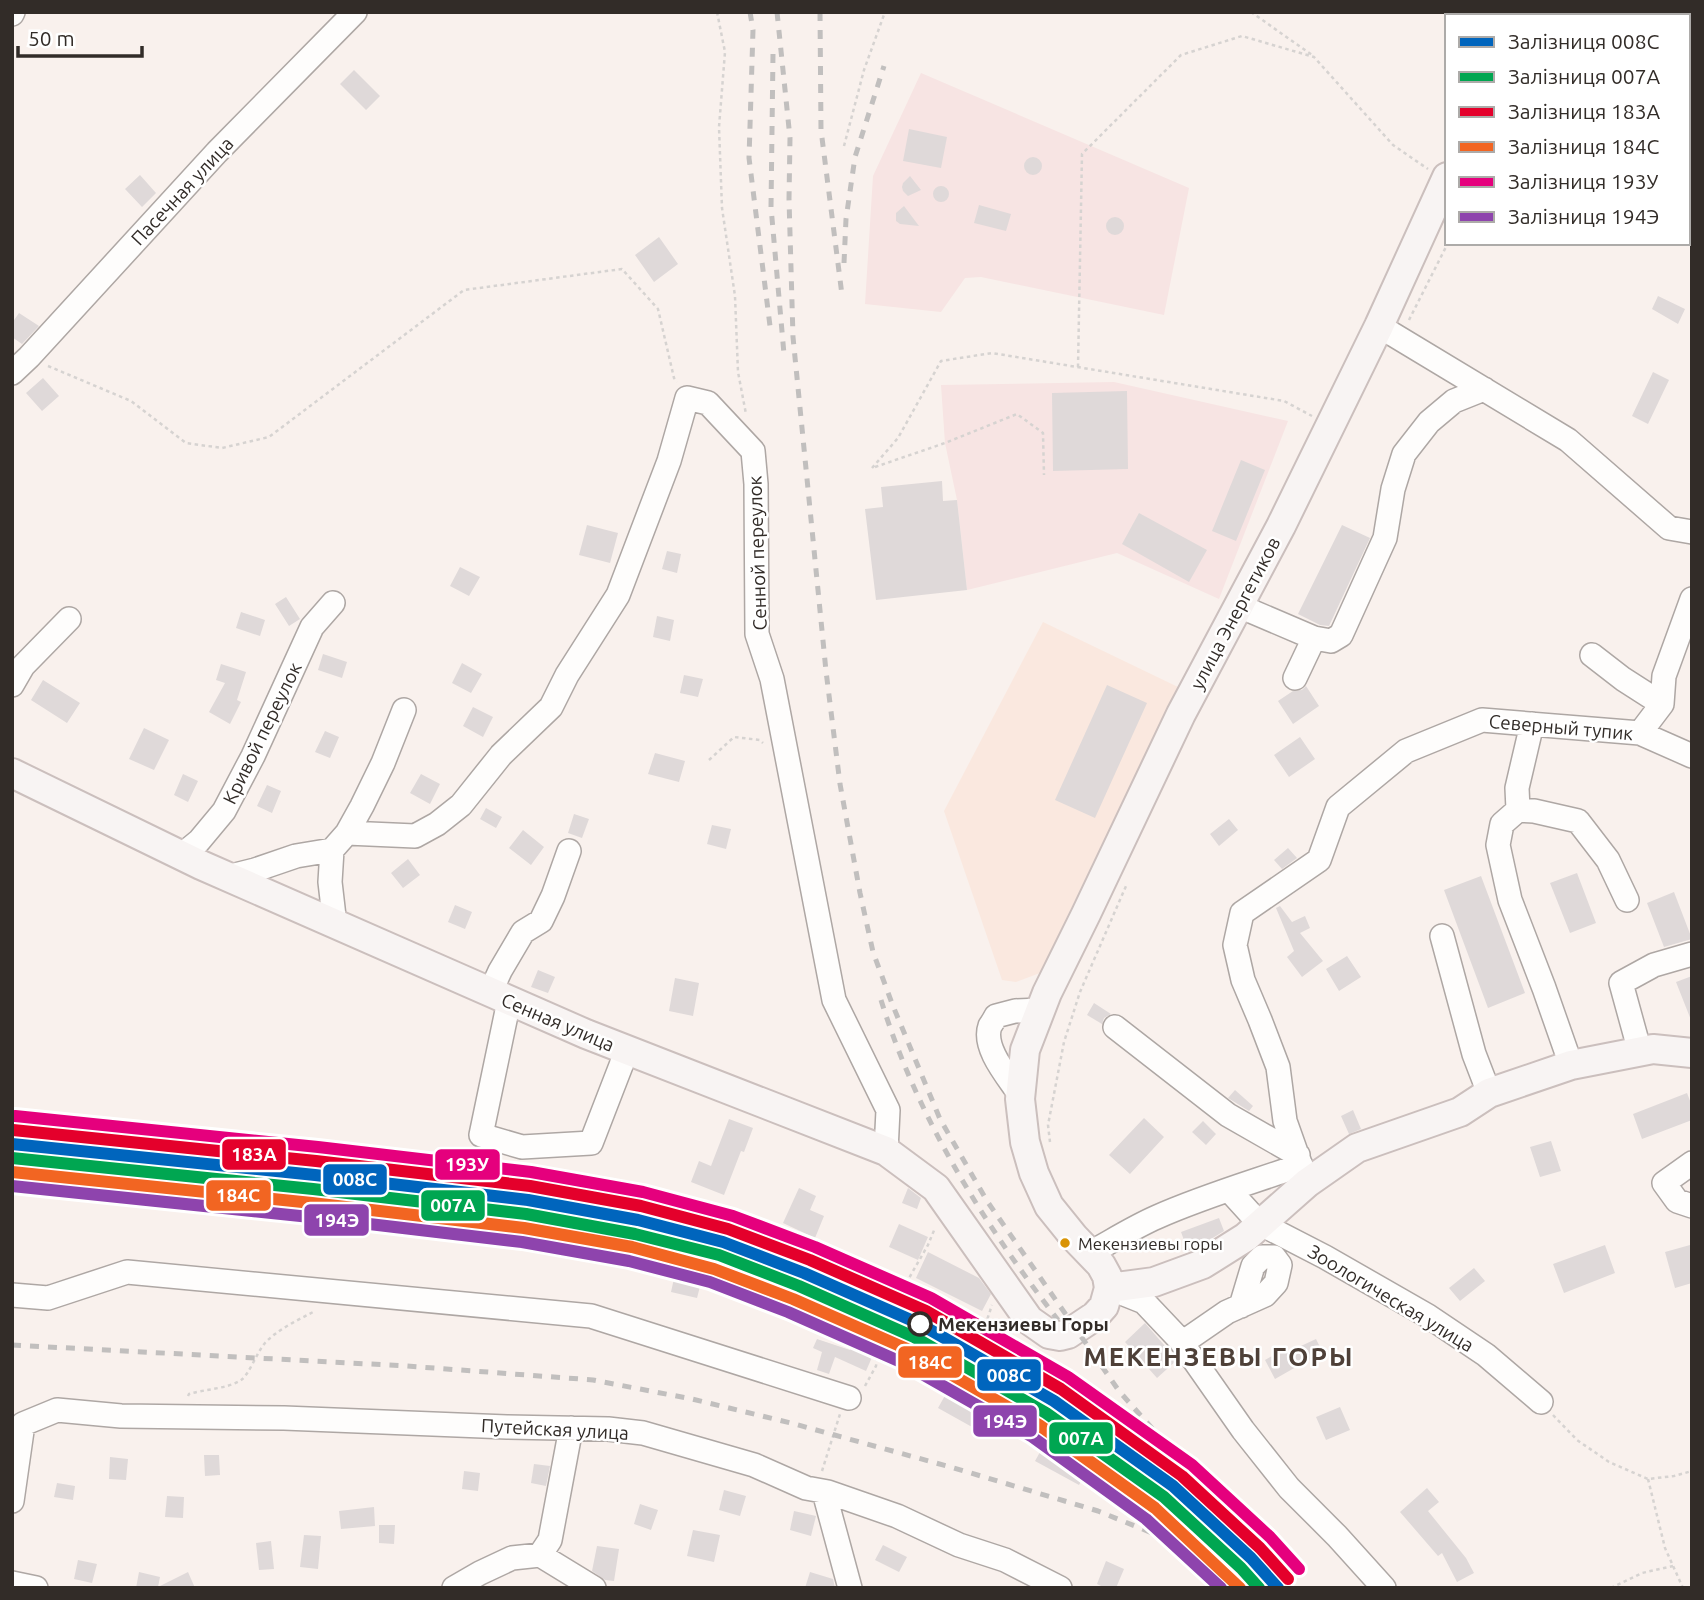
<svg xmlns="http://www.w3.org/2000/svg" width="1704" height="1600" font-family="Ubuntu,sans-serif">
  <rect width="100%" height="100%" fill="#f9f1ed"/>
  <path fill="#fae8df" d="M1043,622L1178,687L1040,973L1016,982L1002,980L944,811Z"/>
  <path fill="#f7e4e3" d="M921,73L1189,188L1164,315L981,277L965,278L941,312L865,304L873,176Z
    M1114,382L1288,421L1219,599L1117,553L967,590L957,500L945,443L941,385Z"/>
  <path fill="#dfd9d9" d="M354,70L380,96L366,110L340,84Z
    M909,129L947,137L941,168L903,161Z
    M1024 166a9 9 0 1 1 18 0a9 9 0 1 1-18 0Z
    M140,175L156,193L142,207L125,189Z
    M910,176L921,190L908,196L903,191L902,187L903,183Z
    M933 194a8 8 0 1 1 16 0a8 8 0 1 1-16 0Z
    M979,205L1011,214L1006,231L974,223Z
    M904,206L919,226L900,224L896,221V213Z
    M1106 226a9 9 0 1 1 18 0a9 9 0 1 1-18 0Z
    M659,237L678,264L654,282L635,255Z
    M1658,296L1685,309L1678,324L1652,309Z
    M19,313L39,326L22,344L12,337V323Z
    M1653,372L1669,380L1648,424L1632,416Z
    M43,378L59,396L42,411L26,393Z
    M1127,391L1128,469L1053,471L1052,393Z
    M1241,460L1265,470L1236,541L1212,531Z
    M942,481L943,501L957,500L967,590L876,600L865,509L883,507L881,487Z
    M1139,513L1207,550L1189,582L1122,544Z
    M587,525L618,533L610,563L579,555Z
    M1342,525L1370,538L1329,626L1320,625L1298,614Z
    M667,551L681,554L677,573L662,569Z
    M460,567L480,577L469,596L450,586Z
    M286,597L300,619L289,626L275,604Z
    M241,612L265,620L260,636L236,628Z
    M657,616L674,620L670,641L653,637Z
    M323,654L347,662L342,678L318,670Z
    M462,663L482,674L471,693L452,683Z
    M221,664L246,672L237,700L241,702L230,724L209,712L225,683L216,680Z
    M684,675L703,679L698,697L680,693Z
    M43,680L80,703L67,723L31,700Z
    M1107,685L1147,703L1095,818L1055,800Z
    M1306,686L1319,706L1293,724L1278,701L1293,691L1302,690Z
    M473,707L493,717L483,737L463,726Z
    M144,728L169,740L154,770L129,759Z
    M325,731L339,737L330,758L315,752Z
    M1300,737L1315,759L1289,777L1274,755Z
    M655,753L685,761L679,782L648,774Z
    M183,774L198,781L188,802L174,795Z
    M421,774L440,784L430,804L410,793Z
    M267,785L281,791L272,813L257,806Z
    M486,808L502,817L496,828L480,819Z
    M574,814L589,819L582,838L568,833Z
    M1229,819L1238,830L1219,846L1210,834Z
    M712,825L731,829L726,849L707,844Z
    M523,830L544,847L531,865L509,848Z
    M1288,848L1297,858L1282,869L1274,860Z
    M408,859L420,875L403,888L391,873Z
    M1577,873L1596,923L1570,933L1550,883Z
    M1481,876L1525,993L1488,1008L1444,890Z
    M1674,892L1692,939L1664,947L1647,903Z
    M455,905L472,912L465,929L448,922Z
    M1280,906L1292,922L1305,916L1310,928L1300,933L1323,961L1302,977L1287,957L1294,951L1276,908Z
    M1347,956L1361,977L1339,991L1326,969Z
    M538,970L555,977L548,993L531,987Z
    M1692,976V1019L1691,1020L1676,982Z
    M675,978L699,983L693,1016L669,1011Z
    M1094,1003L1111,1014L1104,1018L1102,1024L1087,1015Z
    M1235,1090L1253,1106L1249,1111L1228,1098Z
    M1687,1093L1692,1106V1120L1642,1139L1633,1114Z
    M1353,1110L1361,1129L1349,1134L1341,1116Z
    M1144,1118L1164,1137L1130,1174L1109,1155Z
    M729,1119L753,1128L744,1152L741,1151L724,1195L691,1182L699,1161L711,1166Z
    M1203,1121L1216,1134L1206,1145L1192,1132Z
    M1551,1141L1561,1171L1540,1177L1530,1147Z
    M799,1188L816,1196L810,1210L824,1216L815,1238L783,1223Z
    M908,1188L921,1198L917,1209L902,1203Z
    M1219,1218L1224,1231L1198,1247L1188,1251L1181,1232Z
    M899,1224L928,1237L918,1260L889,1247Z
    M1605,1245L1615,1273L1564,1293L1553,1264Z
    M1690,1245L1692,1252V1283L1675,1288L1665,1252Z
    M928,1252L979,1278L991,1294L982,1311L916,1278Z
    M677,1265L704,1271L697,1298L671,1292Z
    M1474,1268L1485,1281L1460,1301L1449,1288Z
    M1145,1323L1177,1360L1157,1378L1125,1342Z
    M817,1339L850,1350L852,1346L873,1355L866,1371L835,1357L829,1374L817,1370L822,1352L813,1348Z
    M1316,1339L1323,1353L1296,1366V1367L1275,1379L1265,1360L1286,1348L1288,1352Z
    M952,1383L995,1407L981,1432L938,1408Z
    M1340,1407L1350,1430L1326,1440L1316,1417Z
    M1049,1436L1092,1461L1079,1485L1035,1461Z
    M204,1455H219L220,1475L205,1476Z
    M110,1457L128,1459L126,1480L109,1479Z
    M534,1464L550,1466L546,1486L531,1483Z
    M464,1471L480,1473L478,1491L462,1489Z
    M57,1483L75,1486L73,1500L54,1497Z
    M1427,1488L1439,1502L1428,1511L1466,1558L1474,1573L1457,1582L1442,1553L1438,1556L1400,1512Z
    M724,1490L746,1496L740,1516L719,1510Z
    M167,1496L184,1497L183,1518L165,1517Z
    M640,1504L658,1510L651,1530L634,1524Z
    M374,1507L375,1526L341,1529L339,1511Z
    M794,1511L816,1516L811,1536L790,1530Z
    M379,1525H395L394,1544L379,1543Z
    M693,1530L720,1535L714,1562L687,1556Z
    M304,1535L321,1536L318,1569L300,1567Z
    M271,1541L274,1569L259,1570L256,1543Z
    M883,1545L907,1557L899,1572L875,1560Z
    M597,1546L619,1549L614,1581L605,1580L592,1571Z
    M78,1560L97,1564L92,1583L74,1579Z
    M1106,1561L1124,1569L1116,1588H1105L1097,1584Z
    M139,1572L160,1577L158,1587L188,1572L195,1588H136Z
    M810,1572L833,1579L835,1588H805Z"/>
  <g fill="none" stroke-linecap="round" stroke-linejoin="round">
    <defs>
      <path id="minor" d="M12,14L13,12
        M1379,326L1568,440L1669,528L1692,532
        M12,373L29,357L217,152L355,12
        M1239,606L1314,638L1331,641L1341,635L1385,538L1393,489L1404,454L1429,422L1454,401L1484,389
        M1592,655L1623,679L1662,704
        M1295,678L1314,638
        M12,685L23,666L69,619
        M1532,724L1517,788L1518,810L1502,824L1498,845L1510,900L1544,988L1571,1065
        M1640,733L1662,704L1664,676L1692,599
        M1518,810L1534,811L1578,821L1608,860L1627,900
        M347,833L415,836L437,824L461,805L501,755L551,707L567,675L618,595L669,461L687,398L708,403L753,451L756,484L757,634L772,679L834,1000L888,1110L886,1151
        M182,855L199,841L224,811L253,756L312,627L333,603
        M227,877L255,870L296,856L332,850
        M335,925L330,882L332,850L347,833L362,806L383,763L404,710
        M1442,936L1474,1054L1489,1093
        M490,993L500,971L523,932L541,921L553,896L569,851
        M509,1001L481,1135L522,1147L591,1143L627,1050
        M1115,1027L1228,1115L1298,1155
        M1640,1052L1621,983L1654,965L1692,954
        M1020,1095C1009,1078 982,1048 990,1026C992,1023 994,1020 996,1016L1015,1011L1040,1010
        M1692,1163L1664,1183L1677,1201L1692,1206
        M1307,1183L1285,1121L1278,1067L1260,1020L1243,980L1235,945L1242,913L1319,860L1338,807L1406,751L1482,720L1640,733L1692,756
        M1229,1190L1259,1223L1325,1257L1428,1316L1486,1355L1541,1402
        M1090,1253C1112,1241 1134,1227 1157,1217C1204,1196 1253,1182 1301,1165
        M1109,1288L1144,1302L1180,1340L1243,1430L1289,1488L1337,1536L1384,1588
        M12,1295L48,1298L127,1272L591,1316L849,1398
        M1182,1343L1227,1312L1265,1295L1276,1283L1280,1265L1274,1257H1262L1253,1266L1241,1306
        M824,1492L850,1588
        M12,1501L23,1424L57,1410L121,1416L284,1418L507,1427L608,1429L643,1433L754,1465L806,1488L828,1492L897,1516L959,1545L1005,1560L1060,1588
        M540,1555L550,1540L571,1428
        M12,1583L36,1588
        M454,1588L480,1573L512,1558L540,1555L594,1588"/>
      <path id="major" d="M1528,16L1530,12
        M12,773L201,865L586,1034L886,1151L936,1188L1029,1320L1049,1334L1060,1336L1068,1334L1095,1316L1104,1306L1109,1288L1107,1276L1101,1265L1074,1237L1049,1206L1034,1173L1025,1142L1020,1099L1025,1050L1047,993L1086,914L1181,714L1281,526L1379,326L1447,177
        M1109,1288L1154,1282L1203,1264L1246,1237L1307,1183L1357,1148L1460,1112L1489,1093L1571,1065L1653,1049L1692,1053"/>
    </defs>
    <use href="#minor" stroke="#aea7a4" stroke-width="26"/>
    <use href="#major" stroke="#cbbfbd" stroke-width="32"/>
    <path stroke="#d6d3d1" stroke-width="2.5" stroke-dasharray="3.5 3.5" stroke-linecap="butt" d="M717,12L725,52L719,127L722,208L735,296L738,372L746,414
      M1251,12L1312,55
      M1564,16L1566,12
      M844,146L864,70L885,12
      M1409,320L1448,243
      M48,366L131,401L186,443L222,448L269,437L464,290L622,269L658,309L674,378L677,382
      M1078,367L1082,154L1181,55L1242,36L1314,57L1393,145L1428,169
      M875,467L945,443L1017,414L1043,433L1044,475
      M872,468L898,438L941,361L992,353L1284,401L1312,416
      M709,760L734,737L760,740L763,743
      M1050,1142L1048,1125L1064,1042L1080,992L1126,886
      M983,1332L992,1305
      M1033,1362L1038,1352
      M865,1386L876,1366L880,1337L901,1292L928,1245L935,1228
      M188,1396L189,1394C205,1389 227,1389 241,1380C249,1375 257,1352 265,1343C278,1329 298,1320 315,1311
      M1553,1415L1577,1440L1609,1462L1648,1479L1674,1476L1692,1471
      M822,1471L840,1414
      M1648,1479L1665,1548L1683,1588
      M1611,1588L1642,1573L1673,1566"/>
    <use href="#minor" stroke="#fefdfc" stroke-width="23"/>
    <use href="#major" stroke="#f8f4f3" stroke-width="28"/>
    <path stroke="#c1bfbe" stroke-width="5" stroke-dasharray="9 9" stroke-linecap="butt" d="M750,12L753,30L749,158L770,326
      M777,12L790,138L789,199L793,337L826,671L840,784L860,893L873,952L893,1006L940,1119L987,1201L1119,1391L1242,1530
      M820,12L821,130L842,295
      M773,54L771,207L784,354
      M844,263L846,219L855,157L884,66
      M881,1000C917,1117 983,1223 1058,1320
      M12,1117L497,1162L579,1176L619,1187L684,1207L762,1238
      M12,1345L407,1366L593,1380L692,1399L791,1423L954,1468L1098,1511L1177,1543L1236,1576L1251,1588"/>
    <defs>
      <path id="rail-1" d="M12,1144L315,1175L528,1200L638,1220L723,1242L804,1273L920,1324L1054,1401L1173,1486L1251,1558L1278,1588"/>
      <path id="rail-2" d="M12,1158L313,1189L526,1214L635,1234L719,1255L799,1286L914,1337L1046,1413L1164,1497L1241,1568L1259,1588"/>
      <path id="rail-3" d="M13,1130L316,1161L530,1186L641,1206L728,1229L810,1260L926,1311L1061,1389L1182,1476L1260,1548L1288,1579"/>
      <path id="rail-4" d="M12,1172L312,1203L524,1228L632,1247L714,1269L793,1299L907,1349L1039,1425L1155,1508L1240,1588"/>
      <path id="rail-5" d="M15,1116L318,1147L531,1172L643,1192L733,1216L815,1247L931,1298L1068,1377L1192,1465L1270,1537L1299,1569"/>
      <path id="rail-6" d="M12,1186L310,1217L522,1242L629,1261L710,1282L788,1312L901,1362L1031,1436L1146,1519L1221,1588"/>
    </defs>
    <use href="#rail-1" stroke="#fff" stroke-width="18"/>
    <use href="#rail-2" stroke="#fff" stroke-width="18"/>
    <use href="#rail-3" stroke="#fff" stroke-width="18"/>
    <use href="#rail-4" stroke="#fff" stroke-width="18"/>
    <use href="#rail-5" stroke="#fff" stroke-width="18"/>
    <use href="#rail-6" stroke="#fff" stroke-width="18"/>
    <use href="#rail-1" stroke="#0065bd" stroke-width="12"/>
    <use href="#rail-2" stroke="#00a651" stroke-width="12"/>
    <use href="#rail-3" stroke="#e4002b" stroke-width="12"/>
    <use href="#rail-4" stroke="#f26522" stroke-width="12"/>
    <use href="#rail-5" stroke="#e5007d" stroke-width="12"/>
    <use href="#rail-6" stroke="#8e44ad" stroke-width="12"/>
  </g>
  <circle fill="#d99406" stroke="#fff" stroke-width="2.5" cx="1065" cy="1243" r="6"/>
  <circle fill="#fff" stroke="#322c28" stroke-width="3.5" cx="920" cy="1324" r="11"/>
  <g text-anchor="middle" stroke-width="5" stroke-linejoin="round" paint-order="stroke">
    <g font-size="17" fill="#322c28" stroke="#fff" text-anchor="start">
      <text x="1078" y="1250">Мекензиевы горы</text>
    </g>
    <g font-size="19" fill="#322c28" stroke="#fff">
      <text transform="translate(182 191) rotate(-47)" y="7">Пасечная улица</text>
      <text transform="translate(757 553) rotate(-92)" y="7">Сенной переулок</text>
      <text transform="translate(1235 613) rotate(-62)" y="7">улица Энергетиков</text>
      <text transform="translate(1561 727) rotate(5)" y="7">Северный тупик</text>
      <text transform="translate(262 733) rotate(-64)" y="7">Кривой переулок</text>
      <text transform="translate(558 1022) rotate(23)" y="7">Сенная улица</text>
      <text transform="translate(1391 1298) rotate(31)" y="7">Зоологическая улица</text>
      <text transform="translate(555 1429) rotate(3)" y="7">Путейская улица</text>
    </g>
    <g font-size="19" font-weight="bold" fill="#322c28" stroke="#fff" text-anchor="start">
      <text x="938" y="1331">Мекензиевы Горы</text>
    </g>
    <g font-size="26" font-weight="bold" letter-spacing="2" fill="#4e4038" stroke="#fff">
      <text x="1219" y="1366">МЕКЕНЗЕВЫ ГОРЫ</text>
    </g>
  </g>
  <g stroke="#fff" stroke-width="2.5">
    <rect x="221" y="1138" width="66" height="33" rx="7" fill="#e4002b"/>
    <rect x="434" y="1148" width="67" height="33" rx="7" fill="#e5007d"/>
    <rect x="322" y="1163" width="66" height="33" rx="7" fill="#0065bd"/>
    <rect x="205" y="1179" width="67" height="33" rx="7" fill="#f26522"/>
    <rect x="420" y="1189" width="66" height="33" rx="7" fill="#00a651"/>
    <rect x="303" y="1203" width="67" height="34" rx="7" fill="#8e44ad"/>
    <rect x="897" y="1345" width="66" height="34" rx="7" fill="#f26522"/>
    <rect x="976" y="1358" width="66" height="34" rx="7" fill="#0065bd"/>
    <rect x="972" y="1404" width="66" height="34" rx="7" fill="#8e44ad"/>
    <rect x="1048" y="1421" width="66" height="34" rx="7" fill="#00a651"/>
  </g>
  <g font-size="19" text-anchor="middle" font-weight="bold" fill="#fff">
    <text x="254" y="1161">183А</text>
    <text x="467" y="1171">193У</text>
    <text x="355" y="1186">008С</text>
    <text x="238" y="1202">184С</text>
    <text x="453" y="1212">007А</text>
    <text x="337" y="1227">194Э</text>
    <text x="930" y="1369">184С</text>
    <text x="1009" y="1382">008С</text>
    <text x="1005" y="1428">194Э</text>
    <text x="1081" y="1445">007А</text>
  </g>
  <rect width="1704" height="1600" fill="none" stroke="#322c28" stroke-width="28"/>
  <rect x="1445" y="14" width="245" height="231" fill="#ffffff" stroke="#adaba9" stroke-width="2"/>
  <rect x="1459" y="37" width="35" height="10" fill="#0065bd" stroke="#adaba9" stroke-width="2"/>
  <text x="1508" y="49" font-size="21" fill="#322c28">Залізниця 008С</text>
  <rect x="1459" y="72" width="35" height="10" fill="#00a651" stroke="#adaba9" stroke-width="2"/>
  <text x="1508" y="84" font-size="21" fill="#322c28">Залізниця 007А</text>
  <rect x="1459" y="107" width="35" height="10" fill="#e4002b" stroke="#adaba9" stroke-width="2"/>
  <text x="1508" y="119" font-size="21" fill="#322c28">Залізниця 183А</text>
  <rect x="1459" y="142" width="35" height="10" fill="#f26522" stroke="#adaba9" stroke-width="2"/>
  <text x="1508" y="154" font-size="21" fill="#322c28">Залізниця 184С</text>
  <rect x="1459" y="177" width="35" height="10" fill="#e5007d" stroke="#adaba9" stroke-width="2"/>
  <text x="1508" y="189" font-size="21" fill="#322c28">Залізниця 193У</text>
  <rect x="1459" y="212" width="35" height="10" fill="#8e44ad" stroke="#adaba9" stroke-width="2"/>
  <text x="1508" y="224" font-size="21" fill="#322c28">Залізниця 194Э</text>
  <path d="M18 46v10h124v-10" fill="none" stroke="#322c28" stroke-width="3.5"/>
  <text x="28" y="46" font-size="21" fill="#322c28" stroke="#ffffff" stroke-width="5" paint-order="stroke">50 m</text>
</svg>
